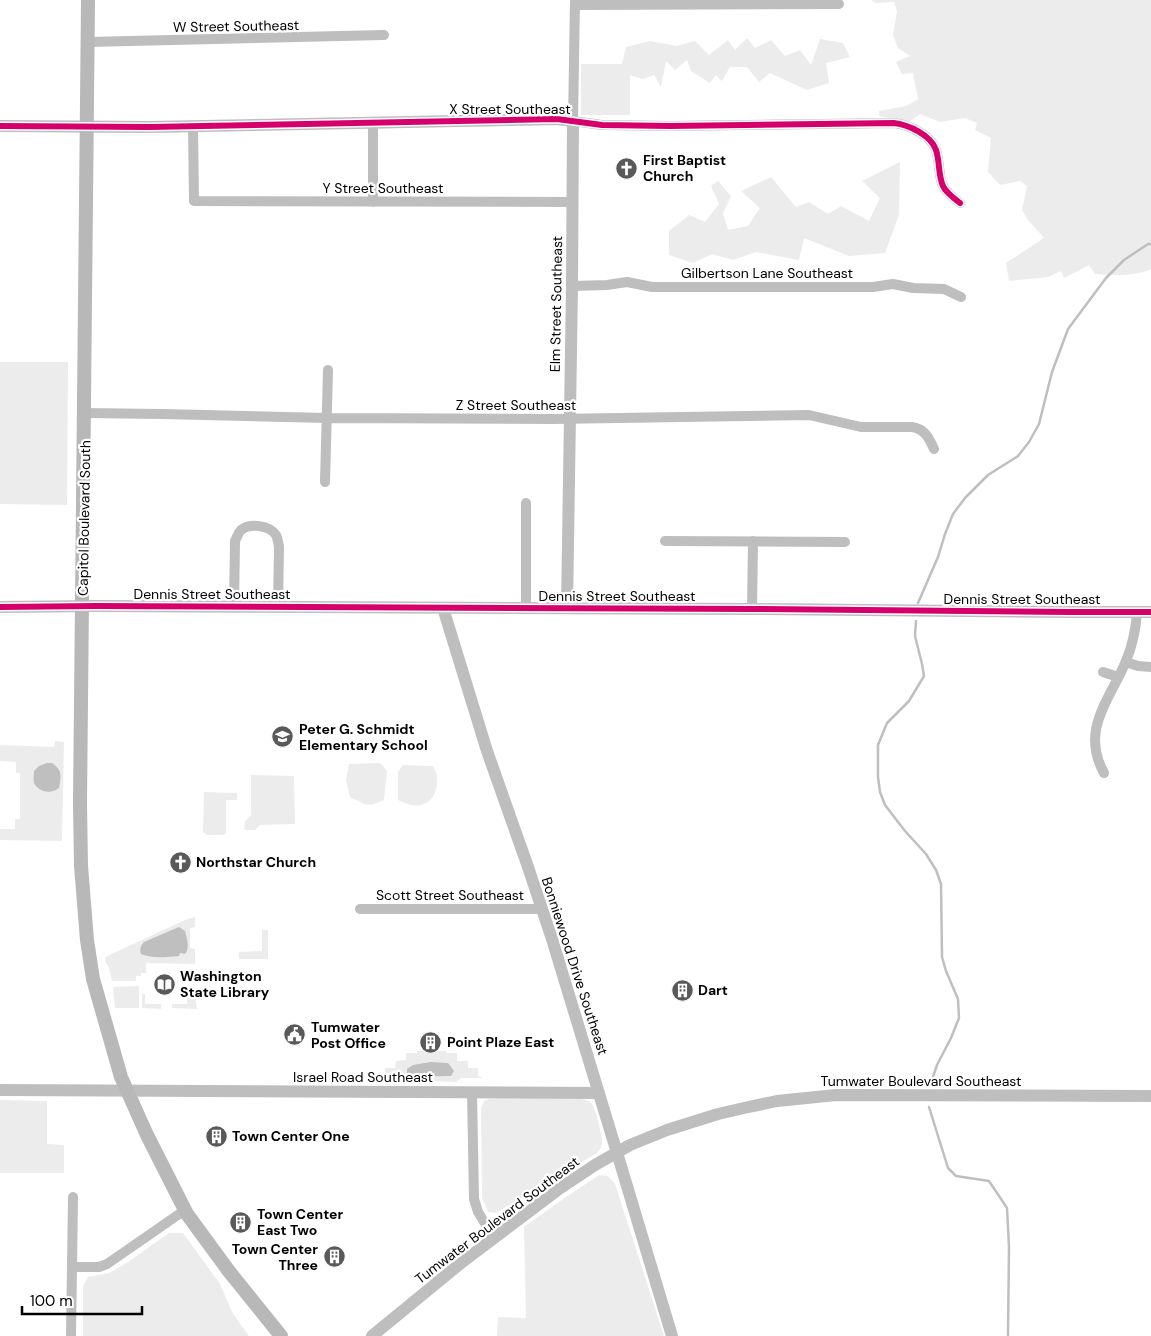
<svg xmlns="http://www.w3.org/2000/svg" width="1151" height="1336" font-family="'DM Sans',sans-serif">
  <rect width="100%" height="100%" fill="#fff"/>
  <path fill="#ececec" d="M871,0H1151V269C1135,277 1112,275 1095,274L1089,265L1064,278L1061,271L1048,277L1009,281L1006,263L1044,238L1028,220L1022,210L1027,186L1020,181L1000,185L988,172L991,138L975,130L977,123L965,118L940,122L920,114L909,122L879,116V111L906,106L918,99L913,73L902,74L896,62L910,56L898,48L893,35L897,11L894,2L876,3Z
    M747,38L755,48L771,40L785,56L800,50L811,65L820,39L843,43L850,57L826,63L829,83L807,90L770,73L759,82L747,67H730L722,81L716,75L710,83L691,71L687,60L675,70L666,61L661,87L654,75L643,79L630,75V115H581V64H622L626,47L650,41L677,46L695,41L709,55L728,40L735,50Z
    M900,162L899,215L885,253L849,256L804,238L799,260L756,252L733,260L712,254L693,263L669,255V231L689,215L705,222L719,204L711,186L718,181L731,196L723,213L728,230L748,226L760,208L741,191L771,177L796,207L809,202L828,214L841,206L869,221L880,198L862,181Z
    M0,362H68L67,505L0,504Z
    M55,741L64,742L62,841L0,840V829H15V819H20V773H16V762L0,761V745L54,747Z
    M380,763L387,771L384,800C367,808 366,805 350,797L346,780L349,764Z
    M403,765L433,766C441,778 438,801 421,805C412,807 406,803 398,800V772Z
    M251,775L294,776L295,824L260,825L255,830H244L245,821L251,815Z
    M204,792L237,793V800H226V833L223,835H207L203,832Z
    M195,917V927L190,928V948L195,949V964L146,963V973H141V976H136V981H112L109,967L106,963L105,957L185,920Z
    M262,930H268V959H239V952L262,951Z
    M139,986V1008H115L113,987Z
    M142,994H145V1004H161V1009L142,1008Z
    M187,995H195L197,1009L172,1008V1004H187Z
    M417,1051H446V1053H457V1061H468V1068H478V1076L483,1078H461L456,1082L406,1080L399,1077H385V1068H395L396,1061L406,1060V1053H417Z
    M524,1098L581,1099C585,1100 589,1100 592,1104C595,1108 603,1137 602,1143C602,1147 599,1150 597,1153L532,1191L496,1213L488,1212L482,1198L481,1108L484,1101L489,1099Z
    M0,1100L47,1101V1144L64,1145V1173H0Z
    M599,1175L608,1176L615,1184L664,1336H497L498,1317L526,1318L524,1227L566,1197Z
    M169,1233H183L220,1284L233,1314L249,1336H83V1286L88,1277L109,1273L128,1262Z"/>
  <path fill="#bfbfbf" d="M47,763H52C63,771 61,776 59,788C52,794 39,793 34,783C33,779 34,775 34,771L39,766Z
    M179,927L185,931C187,938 190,948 185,954L180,953L179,956C167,957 152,959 141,954C139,949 141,946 144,942Z
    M431,1062L448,1063L454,1071L451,1076C440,1076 428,1077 417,1076C415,1075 412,1074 409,1074L407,1073V1069L413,1065Z"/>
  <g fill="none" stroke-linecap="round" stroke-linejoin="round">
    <path stroke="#bfbfbf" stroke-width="2.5" d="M918,603L938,557L945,534L953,514L965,498L988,475L1018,456L1029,442L1039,424L1052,372L1068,329L1106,278L1124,260L1148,244H1151
      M916,621L915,636L922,664L924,676L909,701L887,723L878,745V777L880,792L885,805L905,831L926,854L936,870L941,884L942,957L946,971L958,999L959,1018L951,1038L937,1065L931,1083
      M929,1107L948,1168L956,1176L989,1181L1007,1208L1009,1247L1008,1336"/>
    <path stroke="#bebebe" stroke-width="10" d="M575,0L573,121L602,125L670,126L894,123C909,125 931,135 936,150C940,162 938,175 943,186C946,193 954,198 960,203
      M575,5L839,4
      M88,42L384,35
      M193,126L194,201L572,202
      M373,202V123
      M572,286L607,285L627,282L652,287H873L893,284L913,288L944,289L961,297
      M85,413L162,414L326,418L553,419L809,415L861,427H912C925,429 929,438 934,449
      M325,482L328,370
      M665,541L845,542
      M234,607L235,541C237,537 238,533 241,530C250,523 269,525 276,535C278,539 278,542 279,547L278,607
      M526,608V503
      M752,609L753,541
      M1126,662L1138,666L1151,667
      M1103,672L1118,677
      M1104,773C1080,729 1110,700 1126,661C1133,644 1136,629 1137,612
      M360,909H541
      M472,1093L474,1199L478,1212L494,1238
      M72,1267H99L107,1264L185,1210
      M71,1336L73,1197"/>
    <path stroke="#bebebe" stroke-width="12" d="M0,126L150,127L557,119L573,121L572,286L567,608
      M0,607L96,606L752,609L1069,612H1151
      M443,608L487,751L528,867L552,939L621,1166L672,1336
      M0,1090L599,1093
      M372,1336L461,1263L559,1189L595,1165L630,1145L667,1130L718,1114L744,1108L777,1101L836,1095L1151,1096"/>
    <path stroke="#b8b8b8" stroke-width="14" d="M88,0L80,803L81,866L87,940L93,979L121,1077L147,1135L187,1214L228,1270L281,1336"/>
    <defs>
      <path id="cycleway" d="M0,126L150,127L557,119L602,125L670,126L894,123C909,125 931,135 936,150C940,162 938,175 943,186C946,193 954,198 960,203
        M0,607L96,606L752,609L1069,612H1151"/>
    </defs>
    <use href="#cycleway" stroke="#fff" stroke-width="9"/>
    <use href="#cycleway" stroke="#d6006c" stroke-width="6"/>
  </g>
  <defs>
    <symbol id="church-disc" viewBox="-11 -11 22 22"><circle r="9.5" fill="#595959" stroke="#fff"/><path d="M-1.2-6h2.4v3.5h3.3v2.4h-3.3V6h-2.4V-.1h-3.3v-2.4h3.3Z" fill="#fff"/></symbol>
    <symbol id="school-disc" viewBox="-11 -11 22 22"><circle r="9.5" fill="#595959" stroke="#fff"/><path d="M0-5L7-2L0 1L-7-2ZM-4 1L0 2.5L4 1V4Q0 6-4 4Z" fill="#fff"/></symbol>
    <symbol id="library-disc" viewBox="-11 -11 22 22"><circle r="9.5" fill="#595959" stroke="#fff"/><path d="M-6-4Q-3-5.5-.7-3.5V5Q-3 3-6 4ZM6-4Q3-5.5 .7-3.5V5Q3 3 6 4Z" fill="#fff"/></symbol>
    <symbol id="building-disc" viewBox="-11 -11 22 22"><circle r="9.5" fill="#595959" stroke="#fff"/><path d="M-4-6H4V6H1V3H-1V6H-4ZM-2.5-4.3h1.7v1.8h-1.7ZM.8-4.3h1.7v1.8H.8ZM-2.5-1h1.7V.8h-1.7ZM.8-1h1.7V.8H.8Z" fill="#fff"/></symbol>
    <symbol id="civic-disc" viewBox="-11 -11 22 22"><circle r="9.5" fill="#595959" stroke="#fff"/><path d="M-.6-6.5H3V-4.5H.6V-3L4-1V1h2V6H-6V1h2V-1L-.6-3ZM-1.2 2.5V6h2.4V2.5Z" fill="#fff"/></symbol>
  </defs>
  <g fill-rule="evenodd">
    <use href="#church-disc" x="614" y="156" width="25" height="25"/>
    <use href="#school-disc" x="270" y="724" width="25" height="25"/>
    <use href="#church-disc" x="168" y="850" width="25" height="25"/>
    <use href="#library-disc" x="152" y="972" width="25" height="25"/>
    <use href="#building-disc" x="670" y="978" width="25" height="25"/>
    <use href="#civic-disc" x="282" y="1022" width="25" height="25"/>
    <use href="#building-disc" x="418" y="1030" width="25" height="25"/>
    <use href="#building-disc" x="204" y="1124" width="25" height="25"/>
    <use href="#building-disc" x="228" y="1210" width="25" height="25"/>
    <use href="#building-disc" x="322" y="1244" width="25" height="25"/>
  </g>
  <g text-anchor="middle" stroke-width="4.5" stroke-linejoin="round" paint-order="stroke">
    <g font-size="14" fill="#000" stroke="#fff">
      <text transform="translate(236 26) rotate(-1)" y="5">W Street Southeast</text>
      <text x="510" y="114">X Street Southeast</text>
      <text x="383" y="193">Y Street Southeast</text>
      <text x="767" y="278">Gilbertson Lane Southeast</text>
      <text transform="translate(556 304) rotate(-89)" y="5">Elm Street Southeast</text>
      <text x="516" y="410">Z Street Southeast</text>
      <text transform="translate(84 518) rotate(-89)" y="5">Capitol Boulevard South</text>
      <text x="212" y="599">Dennis Street Southeast</text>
      <text x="617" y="601">Dennis Street Southeast</text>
      <text x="1022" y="604">Dennis Street Southeast</text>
      <text x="450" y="900">Scott Street Southeast</text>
      <text transform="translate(575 966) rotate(72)" y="5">Bonniewood Drive Southeast</text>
      <text x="363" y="1082">Israel Road Southeast</text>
      <text x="921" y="1086">Tumwater Boulevard Southeast</text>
      <text transform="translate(497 1220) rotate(-37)" y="5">Tumwater Boulevard Southeast</text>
    </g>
    <g font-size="14" font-weight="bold" fill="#000" stroke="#fff" text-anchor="start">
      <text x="643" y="165">First Baptist<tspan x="643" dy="16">Church</tspan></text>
      <text x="299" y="734">Peter G. Schmidt<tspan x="299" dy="16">Elementary School</tspan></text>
      <text x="196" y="867">Northstar Church</text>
      <text x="180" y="981">Washington<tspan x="180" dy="16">State Library</tspan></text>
      <text x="698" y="995">Dart</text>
      <text x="311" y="1032">Tumwater<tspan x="311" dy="16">Post Office</tspan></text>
      <text x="447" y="1047">Point Plaze East</text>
      <text x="232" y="1141">Town Center One</text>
      <text x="257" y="1219">Town Center<tspan x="257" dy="16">East Two</tspan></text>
      <text x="318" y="1254" text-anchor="end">Town Center<tspan x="318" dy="16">Three</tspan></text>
    </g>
  </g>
  <path d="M22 1306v8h120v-8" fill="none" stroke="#000000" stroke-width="2.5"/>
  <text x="30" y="1306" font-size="15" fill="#000000" stroke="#ffffff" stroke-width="4" paint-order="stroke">100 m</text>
</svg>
